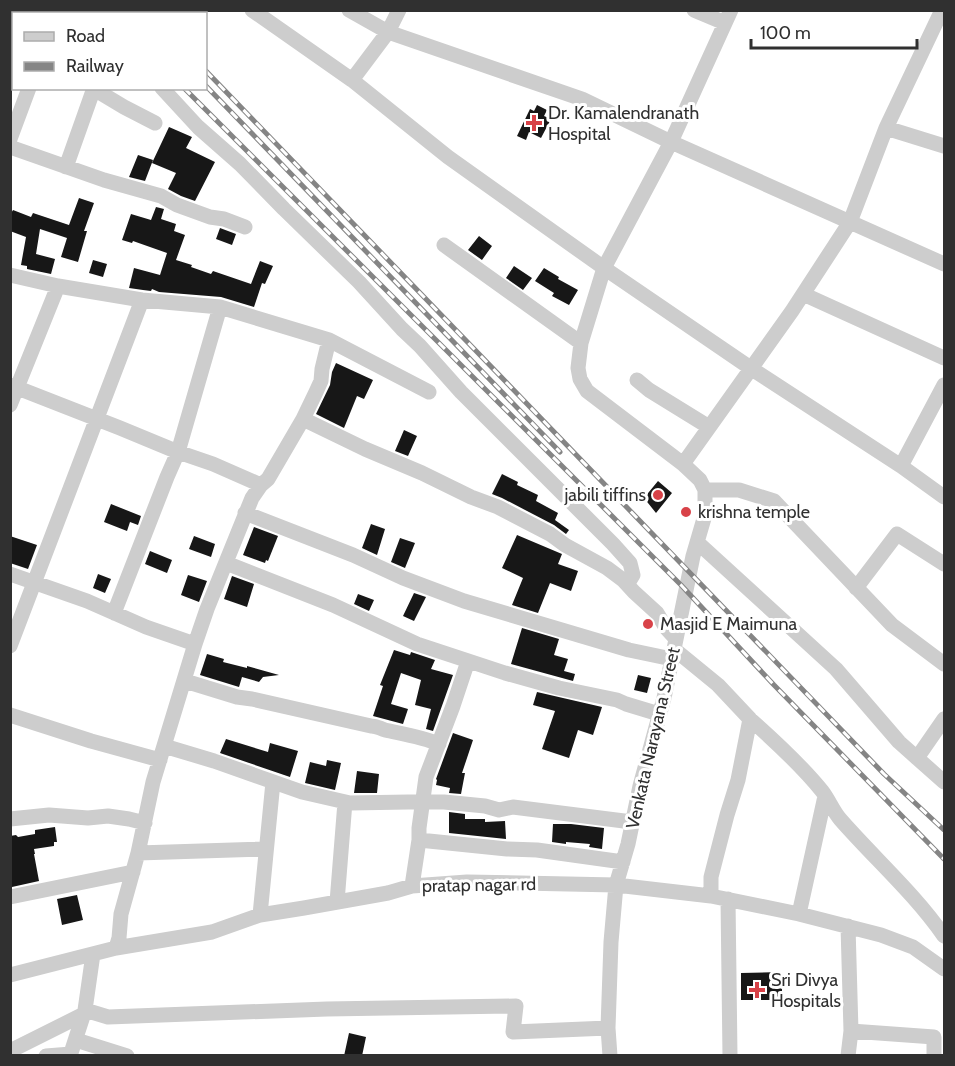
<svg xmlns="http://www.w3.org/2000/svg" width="955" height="1066" font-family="Cabin,sans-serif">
  <rect width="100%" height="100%" fill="#fff"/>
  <path fill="#171717" d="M537,105L547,110L544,116L551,119L541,138L529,132L526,140L517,136L530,109L534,111Z
    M169,127L192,137L186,148L215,162L195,201L181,196L168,189L176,173L152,163Z
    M138,155L153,160L145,181L129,177Z
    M79,198L94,203L84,231H87L78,262L61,257L67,238L40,229L36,254L55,259L51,274L27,269V266L21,265L26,237L10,231V215L13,210L31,217L33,213L69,225Z
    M156,207L164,209L161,219L176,224L174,231L185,235L176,260L192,265L191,267L211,274L213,271L251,284L260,261L273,266L265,284L262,283L254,307L221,297L159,292L152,289L151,291L143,290L129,288L134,268L160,275L167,253L133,241L132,243L122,240L131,214L151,220Z
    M220,228L236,234L232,245L216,239Z
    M479,236L492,246L482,260L468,250Z
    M93,260L107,264L103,277L89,273Z
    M514,266L532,278L523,290L506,278Z
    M544,268L559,277L558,279L578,290L569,305L552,296L554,293L535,281Z
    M336,363L373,380L364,399L357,396L344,428L316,414L330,385L332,372Z
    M404,430L417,436L408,456L395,451Z
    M502,474L518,482L517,485L538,495L536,501L558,513L555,520L569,530L566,534L554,525L502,498L492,494Z
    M658,481L672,493L656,513L644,498Z
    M111,504L141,516L138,525L130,522L127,531L104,522Z
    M371,524L385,529L377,555L362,548Z
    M254,527L278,536L268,561L266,560L265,563L243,555Z
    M517,535L562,554L558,564L578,571L571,591L550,583L538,613L512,605L523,578L502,568Z
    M10,536L37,545L28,569L10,563Z
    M194,536L215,544L211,557L189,549Z
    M400,538L415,543L405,568L391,562Z
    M150,551L172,560L167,573L145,564Z
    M98,574L111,579L105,593L93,588Z
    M188,575L207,581L199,602L181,595Z
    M232,576L254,584L247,607L224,599Z
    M414,593L426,597L414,621L403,616Z
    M358,594L374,600L369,611L354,604Z
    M522,628L559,639L554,655L568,659L564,671L575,674L573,681L511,664Z
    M394,650L410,655L411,652L435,660L431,669L453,675L433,731L426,729L431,709L415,705L421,680L401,673L391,704L408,709L403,724L373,716L383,686L380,685Z
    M207,654L224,659L223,662L247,668V666L279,675L263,677L259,682L242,677L239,687L200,675Z
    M638,675L651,678L647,693L634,690Z
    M537,692L602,707L593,735L578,730L569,758L542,749L555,711L533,705Z
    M453,733L473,740L462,773H465L461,794L449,793L450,788L436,785L437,780L436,779Z
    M226,739L268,752L270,743L298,751L290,777L220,753Z
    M327,760L341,763L335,790L305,783L310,762L326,766Z
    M357,771L379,774L377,793H354Z
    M449,812L465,814V819H485V822L505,821L506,839L449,833Z
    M553,824H571L604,828L602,849L589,847L590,844L566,842V844L552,842Z
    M55,827L57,842H54V846L34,849L35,854H34L39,881L12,887L10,878V859H12L10,836L16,835L18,837L35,834V830Z
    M77,895L83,920L62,925L57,899Z
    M782,972V1000H741V973Z
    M349,1033L366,1037L362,1056H344Z"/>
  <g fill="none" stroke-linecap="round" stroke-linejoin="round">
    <path stroke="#cdcdcd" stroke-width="15" d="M83,10L85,14
      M252,10L352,80L448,157L604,268L752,369L901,466L944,497
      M349,10L388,32L582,99L671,142L944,264
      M694,10L725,23
      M61,14L63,10
      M352,80L388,32L399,10
      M162,88L198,127L240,164L284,209L359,282L402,329L420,346L461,392L613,544L630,563L633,575L630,580H623L607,568L565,545L550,534L498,507L471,497L422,473L365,449L303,419
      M94,89L124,107L155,123
      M886,128L944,146
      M10,139L29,88
      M10,147L104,180L161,196L177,205L210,217L224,219L245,227
      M66,167L94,88
      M444,245L581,343
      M10,275L58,286
      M803,294L944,358
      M637,380L649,390L709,427
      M10,385L120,428L178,452L213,464L261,485
      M10,405L58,286L142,300L220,307L329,340L429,392
      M683,464L792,311L850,222L886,128L942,10
      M901,466L944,385
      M705,490H739L774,501L892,625L944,664
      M245,513L353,555L403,578L464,601L629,650L672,659
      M697,542L836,669L899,742L944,782
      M226,563L333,605L417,644L505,673L559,688L617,700L626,704L659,714
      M10,574L87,601L146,627L195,644
      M623,580L634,592L657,613L666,628L676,639
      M856,588L897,534L944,564
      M114,613L167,477L178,452L220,307
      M10,646L142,300
      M674,649L718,685L750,719
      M468,661L453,706L426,777L419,828V840L507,849L537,850L623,862
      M185,681L237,697L252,699L371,726C377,726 379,728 385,730C403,734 422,737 439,744
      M10,715L91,741L160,760
      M164,746L214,761L302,792L350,803L408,802H444L485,806L499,810L513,807L632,822
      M917,758L944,719
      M10,819L49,815L88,818L108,816L129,819L145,823
      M138,853L266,849
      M412,886L419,840
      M711,896V877L727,815L738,780L750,719C776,742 801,765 822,791C829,800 833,811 840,819C874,858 914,893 944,936
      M10,897L133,872
      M728,899L730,1056
      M337,902L345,802
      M799,914L825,796
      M260,915L273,782
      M116,948L119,938L121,914L138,853L153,782L195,644L207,609L252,498L261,485L268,479L303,419L316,392L321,381L322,369L329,340
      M10,975L116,948L212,932L260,915L304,908L388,893L412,886L467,882L616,885L711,896L799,914L881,935L913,947L944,969
      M85,1010L108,1017L327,1009L516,1006L513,1032L608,1028
      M851,1031L934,1037V1056
      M76,1040L127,1056
      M10,1051L84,1014
      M46,1056L71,1054
      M70,1056L85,1010L93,954
      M610,1056L608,1028L611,942L616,885L628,844L640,786L664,698L693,556L705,515V490L700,480L683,464L587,391L580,379L578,368L581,343L604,268L671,142L731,10
      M848,1056L851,1031L848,926"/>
    <defs>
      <path id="rail" d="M106,10L109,14
        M133,10L136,14
        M147,10L150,14
        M206,71L884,774L944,830
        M206,86L560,452
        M184,88L681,585L774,685L944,859"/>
    </defs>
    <use href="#rail" stroke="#858585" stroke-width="5"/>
    <use href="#rail" stroke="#fff" stroke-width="3" stroke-dasharray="9" stroke-linecap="butt"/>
  </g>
  <g fill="#d84248" stroke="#fff" stroke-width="2">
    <path d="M531 114h6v6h6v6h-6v6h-6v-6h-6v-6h6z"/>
    <circle cx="658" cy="495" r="6"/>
    <circle cx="686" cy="512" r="6"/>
    <circle cx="648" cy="624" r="6"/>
    <path d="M754 981h6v6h6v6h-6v6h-6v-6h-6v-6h6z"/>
  </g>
  <g text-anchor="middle" stroke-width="6" stroke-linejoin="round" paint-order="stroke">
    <g font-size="18" fill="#303030" stroke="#fff" text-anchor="start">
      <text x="548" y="119">Dr. Kamalendranath<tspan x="548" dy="21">Hospital</tspan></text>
      <text x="646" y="501" text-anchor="end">jabili tiffins</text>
      <text x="698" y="518">krishna temple</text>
      <text x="660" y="630">Masjid E Maimuna</text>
      <text x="771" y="986">Sri Divya<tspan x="771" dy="21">Hospitals</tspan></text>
    </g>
    <g font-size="18" fill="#303030" stroke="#fff">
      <text transform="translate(653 738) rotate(-77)" y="6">Venkata Narayana Street</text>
      <text transform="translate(479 885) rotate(-1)" y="6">pratap nagar rd</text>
    </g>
  </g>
  <rect width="955" height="1066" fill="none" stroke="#303030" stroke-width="24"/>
  <rect x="12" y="12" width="195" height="78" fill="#ffffff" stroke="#acacac" stroke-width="1.5"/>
  <rect x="24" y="32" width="30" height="9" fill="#cdcdcd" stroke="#acacac" stroke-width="1.5"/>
  <text x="66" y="42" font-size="18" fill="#303030">Road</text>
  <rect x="24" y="62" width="30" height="9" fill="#858585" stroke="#acacac" stroke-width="1.5"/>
  <text x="66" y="72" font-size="18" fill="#303030">Railway</text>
  <path d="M751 39v9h166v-9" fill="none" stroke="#303030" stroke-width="3"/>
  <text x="760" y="39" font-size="18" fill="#303030" stroke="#ffffff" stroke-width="4.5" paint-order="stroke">100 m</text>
</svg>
